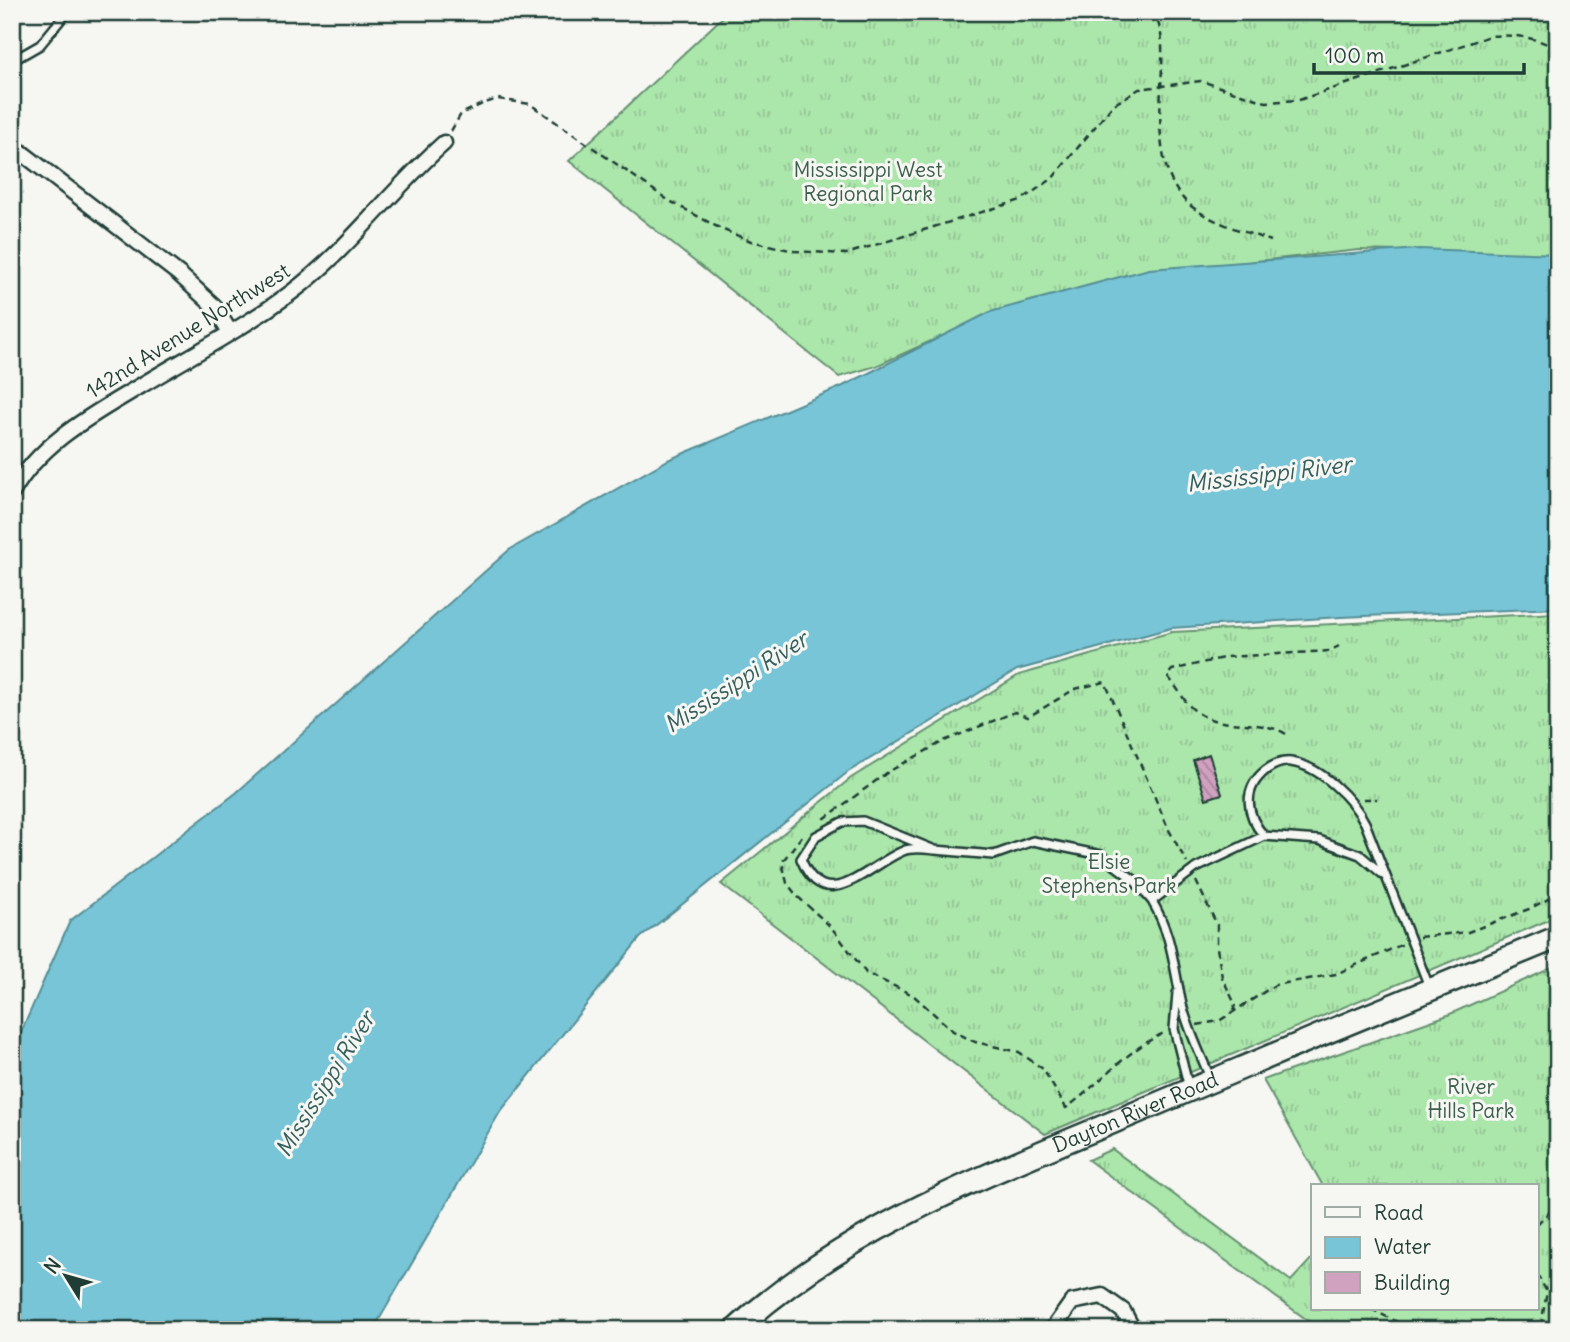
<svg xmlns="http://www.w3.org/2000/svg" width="1570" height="1342" font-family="Delius,sans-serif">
  <defs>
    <pattern id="grass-tufts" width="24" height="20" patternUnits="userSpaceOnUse" patternTransform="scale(1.75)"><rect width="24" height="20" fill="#abe6ab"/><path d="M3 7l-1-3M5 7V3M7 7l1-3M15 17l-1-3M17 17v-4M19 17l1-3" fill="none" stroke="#93c694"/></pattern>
    <pattern id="building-back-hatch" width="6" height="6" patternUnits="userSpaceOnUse" patternTransform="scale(1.75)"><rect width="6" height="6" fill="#d1a1c0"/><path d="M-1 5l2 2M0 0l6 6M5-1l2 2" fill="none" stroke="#a9849d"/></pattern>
  </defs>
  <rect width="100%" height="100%" fill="#f6f6f2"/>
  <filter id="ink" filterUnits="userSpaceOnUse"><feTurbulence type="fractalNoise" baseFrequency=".0143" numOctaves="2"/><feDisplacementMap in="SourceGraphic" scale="14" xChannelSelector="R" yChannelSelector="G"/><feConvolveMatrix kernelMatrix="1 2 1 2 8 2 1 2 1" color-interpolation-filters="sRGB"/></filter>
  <g filter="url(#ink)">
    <path fill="url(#grass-tufts)" stroke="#659270" stroke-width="2" d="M728,12H1558V255L1359,250L1126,275L942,336L876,366L839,377L569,161Z
      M1558,613V916L1045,1134L721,884L851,778L1019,675L1172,632Z
      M1558,965V1330H1321L1088,1160L1112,1149L1291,1281L1313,1257V1309H1537V1186H1323L1263,1080L1448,1015Z"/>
    <path fill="#78c5d7" stroke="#548f96" stroke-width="2" d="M1419,249L1558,254V608L1341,617L1171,628L1017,670L848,772L640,938L500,1112L373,1330H12V1053L70,921L236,793L509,550L668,460L843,386L990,312L1149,269Z"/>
    <path fill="url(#building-back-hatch)" stroke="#1f3d34" stroke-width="2" d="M1209,754L1222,794L1206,799L1193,760Z"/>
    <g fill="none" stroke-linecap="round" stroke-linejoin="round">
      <defs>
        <path id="lane" d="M12,61L40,45L67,12
          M935,850C925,849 912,847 903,851C867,866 825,918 801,859L816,836L842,822L863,821L935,850L994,855L1033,841L1101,855L1133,879L1152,901
          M1386,877L1360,855L1319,840L1264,836C1246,815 1242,789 1266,770C1273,765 1282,761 1291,762C1320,766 1353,799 1365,823L1430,989
          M1177,993L1174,1029L1189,1088
          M1211,1080C1201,1055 1188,1030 1182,1004C1173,965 1173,937 1152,901L1196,868L1264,836"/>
        <path id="street" d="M12,145L179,274L214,306L230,332
          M12,493C40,442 94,414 142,385C192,355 245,327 292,292C349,249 391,190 444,143
          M1052,1330L1072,1302L1102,1296L1123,1311L1133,1330"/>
        <g id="secondary">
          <path id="s1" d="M735,1330C845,1228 992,1173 1128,1116C1271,1055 1414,996 1558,937"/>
        </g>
      </defs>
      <use href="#lane" stroke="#1f3d34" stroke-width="12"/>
      <use href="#street" stroke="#1f3d34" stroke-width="19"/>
      <use href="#secondary" stroke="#1f3d34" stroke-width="26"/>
      <path stroke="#1f3d34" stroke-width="2.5" stroke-dasharray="7 5" stroke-linecap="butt" d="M1151,12C1182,38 1132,158 1191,206C1214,224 1244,231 1271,241
        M451,131L461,114L482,104L498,99L530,104L668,200L721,229L751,241L794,251L846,254L1021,200L1052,179L1113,105L1139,89L1201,81L1266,102L1299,100L1490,36C1515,34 1535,37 1558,49
        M1286,734C1258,717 1226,731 1198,713C1184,704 1179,688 1167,676L1172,670L1227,657L1329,651L1339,646
        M1363,799H1377
        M824,819L888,772L944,741L1015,712L1028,717L1075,689L1105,682L1169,830L1187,863
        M802,836L782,862L787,883L797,896L831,927L866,973L913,995L953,1031L975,1042L1019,1052L1043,1069L1066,1108C1101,1083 1125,1051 1164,1033
        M1196,881L1217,925V948L1222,977L1235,1004L1233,1014
        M1419,937L1468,932L1529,909L1558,894
        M1197,1025L1219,1021L1275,985L1336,974L1403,944
        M1537,1224L1558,1203
        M1537,1274L1547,1292L1540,1330
        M1371,1309L1413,1330"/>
      <use href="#lane" stroke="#f6f6f2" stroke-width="7"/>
      <use href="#street" stroke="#f6f6f2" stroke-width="14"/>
      <use href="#secondary" stroke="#f6f6f2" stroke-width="21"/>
    </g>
  </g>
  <g text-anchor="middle" stroke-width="6" stroke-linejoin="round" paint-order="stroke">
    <g font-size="21" fill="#3b5f4c" stroke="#f6f6f2">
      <text x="868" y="177">Mississippi West<tspan x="868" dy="24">Regional Park</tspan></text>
      <text x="1109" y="869">Elsie<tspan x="1109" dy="24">Stephens Park</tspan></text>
      <text x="1471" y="1094">River<tspan x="1471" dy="24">Hills Park</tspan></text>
    </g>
    <g font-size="21" fill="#1f3d34" stroke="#f6f6f2">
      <text transform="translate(188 331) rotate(-32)" y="7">142nd Avenue Northwest</text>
      <text dy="7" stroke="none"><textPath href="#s1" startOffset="458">Dayton River Road</textPath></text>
    </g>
    <g font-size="23" font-style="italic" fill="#355f5d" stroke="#f6f6f2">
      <text transform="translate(1269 474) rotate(-7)" y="8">Mississippi River</text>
      <text transform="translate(736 682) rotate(-33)" y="8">Mississippi River</text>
      <text transform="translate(325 1084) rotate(-58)" y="8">Mississippi River</text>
    </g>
  </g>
  <rect width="1570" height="1342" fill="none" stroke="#f6f6f2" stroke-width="42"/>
  <rect x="21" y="21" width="1528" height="1300" fill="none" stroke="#1f3d34" stroke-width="2.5" filter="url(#ink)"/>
  <rect x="1311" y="1184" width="228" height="126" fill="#f6f6f2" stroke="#a0aca6" stroke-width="2"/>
  <rect x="1325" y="1207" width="35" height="10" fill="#f6f6f2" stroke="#a0aca6" stroke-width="2"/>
  <text x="1374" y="1220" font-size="21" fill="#1f3d34">Road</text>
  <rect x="1325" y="1237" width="35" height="21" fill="#78c5d7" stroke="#a0aca6" stroke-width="2"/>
  <text x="1374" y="1254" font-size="21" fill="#1f3d34">Water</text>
  <rect x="1325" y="1272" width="35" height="21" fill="#d1a1c0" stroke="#a0aca6" stroke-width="2"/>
  <text x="1374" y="1290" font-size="21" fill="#1f3d34">Building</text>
  <g transform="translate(66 1276) rotate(307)" stroke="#f6f6f2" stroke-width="5" paint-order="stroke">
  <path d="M0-5L12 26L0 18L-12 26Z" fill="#1f3d34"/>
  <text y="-10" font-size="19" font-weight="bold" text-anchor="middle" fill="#1f3d34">N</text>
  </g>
  <path d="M1314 63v10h210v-10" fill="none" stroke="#1f3d34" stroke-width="3.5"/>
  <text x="1325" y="63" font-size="21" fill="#1f3d34" stroke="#f6f6f2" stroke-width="5" paint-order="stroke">100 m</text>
</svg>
